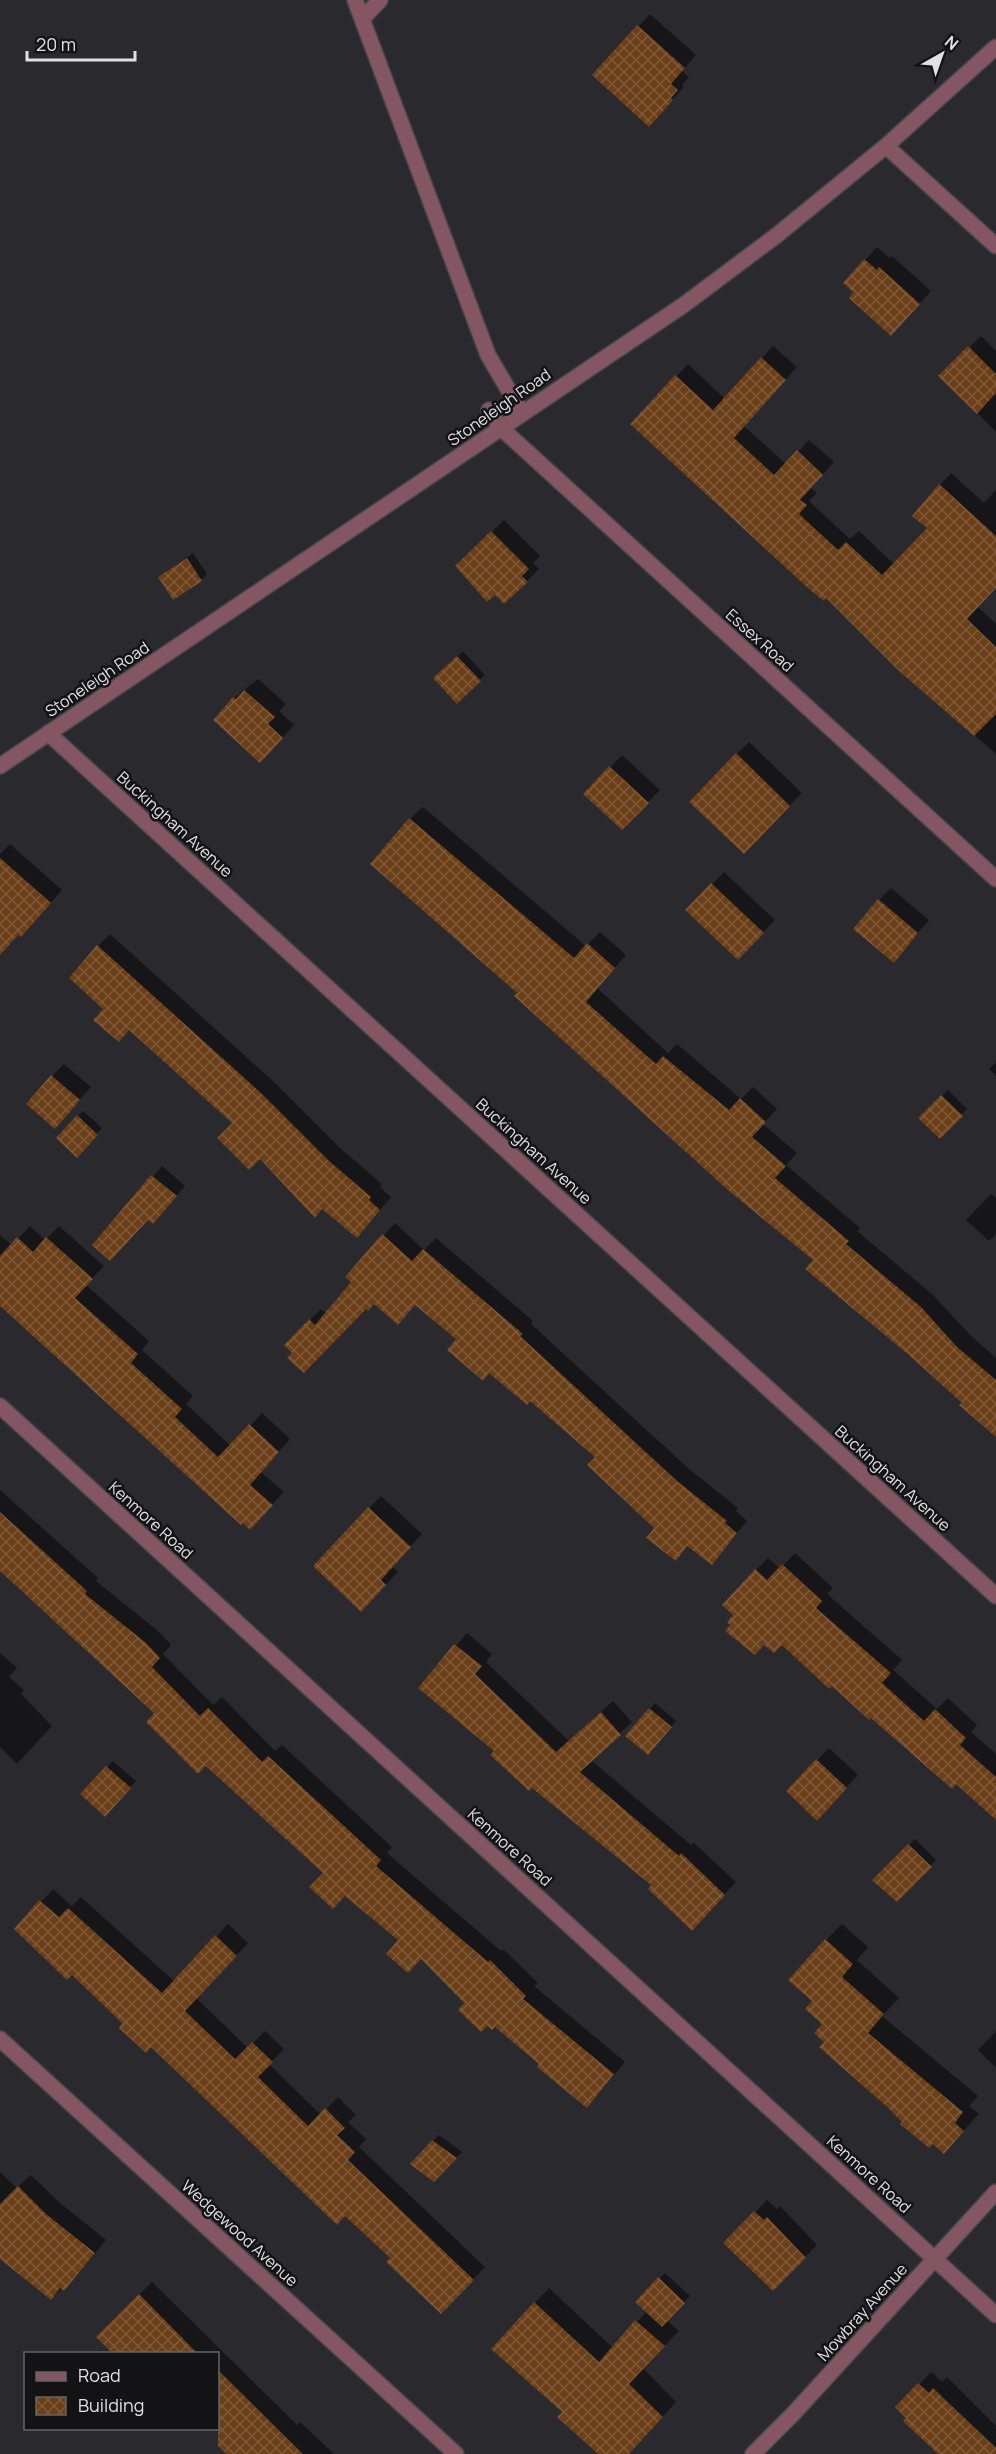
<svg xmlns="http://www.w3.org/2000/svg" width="996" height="2454" font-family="Manrope,sans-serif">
  <defs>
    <pattern id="building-cross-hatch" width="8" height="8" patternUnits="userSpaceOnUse" patternTransform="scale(1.5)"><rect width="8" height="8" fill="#6b3f18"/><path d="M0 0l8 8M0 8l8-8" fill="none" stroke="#805a39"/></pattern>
  </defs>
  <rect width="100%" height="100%" fill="#2a292d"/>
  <path fill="#0007" d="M650,14L696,55L682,71L689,77L682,85L684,87L661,112L594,75Z
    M877,247L890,258L892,256L931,291L903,322L855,292L845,283Z
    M981,336L996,351V432L941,376Z
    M773,346L797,367L744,426L786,464L809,440L834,462L811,488L817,493L809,501L850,539L859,531L894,564L929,528L940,485L951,473L984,503L996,490V586L978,607L996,624V754L900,670L826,596L632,424L688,364L725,399Z
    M504,520L540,556L533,563L539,569L527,581L495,593L457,566Z
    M193,553L207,574L201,580L159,577Z
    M463,651L485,675L457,702L435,678Z
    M258,679L286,704L279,711L294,725L272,749L234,698Z
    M749,742L802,793L744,852L737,754Z
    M622,755L660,790L622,828L586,794Z
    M423,807L586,946L600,932L626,955L597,988L668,1053L677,1044L741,1099L753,1087L777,1109L763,1124L797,1153L786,1165L860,1228L857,1231L933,1295L970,1335L996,1358V1435L815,1260L590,1065L592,1063L519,993L410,819Z
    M10,844L62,890L33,923L0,916V854Z
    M724,872L775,920L750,946L688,910Z
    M891,888L929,920L894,961L879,900Z
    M110,934L274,1082L340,1148L382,1184L380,1187L391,1197L369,1223L234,1122L105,1008L98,946Z
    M996,1062V1076L989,1069Z
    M64,1064L91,1087L55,1127L52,1076Z
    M948,1090L967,1109L940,1137L920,1118Z
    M83,1111L102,1128L77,1156L58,1138Z
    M162,1166L185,1186L163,1212L94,1245Z
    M991,1194L996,1198V1234L989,1241L966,1220Z
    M395,1223L424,1250L436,1238L533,1321L531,1324L689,1469L738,1508L736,1511L747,1521L712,1563L688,1545L675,1559L656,1528L597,1457L530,1399L490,1372L459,1339L416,1303L375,1302L294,1353L286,1345L321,1309L327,1314L353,1282L347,1277Z
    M30,1226L45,1240L59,1226L104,1266L86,1285L149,1341L142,1350L193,1396L186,1404L231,1446L262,1413L290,1439L261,1472L284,1492L262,1515L0,1304V1235L12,1245Z
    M0,1490L98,1578L96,1581L158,1631L171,1645L163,1654L213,1705L222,1697L275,1751L282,1745L392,1847L387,1853L501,1951L503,1949L538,1983L534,1986L625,2062L587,2106L542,2064L467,2003L422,1957L400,1940L0,1569Z
    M381,1496L422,1534L392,1566L398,1572L361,1610L369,1508Z
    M795,1553L833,1588L827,1594L902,1660L893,1670L937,1709L948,1698L977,1725L971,1732L996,1754V1818L957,1782L782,1643H765L732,1625L756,1570L768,1558L780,1569Z
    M467,1633L492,1654L486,1662L569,1741L613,1701L632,1722L591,1760L691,1845L694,1843L736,1882L703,1917L654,1885L420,1688Z
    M0,1653L17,1668L9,1677L24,1690L21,1694L52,1726L17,1764L0,1747Z
    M655,1703L676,1721L653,1747L650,1709Z
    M829,1748L858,1775L829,1806L788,1791Z
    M113,1761L136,1781L111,1809L82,1794Z
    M915,1839L936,1860L897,1900L874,1880Z
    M53,1889L72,1906L81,1897L175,1982L228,1924L248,1943L196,1998L248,2048L265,2031L284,2049L269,2064L321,2115L338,2097L356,2115L348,2122L366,2139L359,2147L485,2267L441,2312L392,2258L345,2214L125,2023L72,1973L16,1929Z
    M842,1924L868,1947L857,1960L899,1998L882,2016L978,2096L969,2106L979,2114L944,2152L933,2142L929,2146L821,2047L826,2042L824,2024L814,2001L826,1940Z
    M996,2031V2068L978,2050Z
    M439,2135L462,2152L434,2180L412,2163Z
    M0,2172L17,2188L31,2175L59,2202L106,2240L76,2277L51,2298L0,2257Z
    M767,2200L777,2209L780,2206L817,2245L773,2289L725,2243Z
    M665,2273L690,2296L666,2320L679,2331L643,2368L676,2402L629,2454H600L564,2411L535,2303L549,2288L613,2348L647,2311L637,2301Z
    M152,2282L297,2425L300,2422L334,2454H252L218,2425V2354H138L97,2337Z
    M931,2372L942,2382L947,2377L996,2426V2454H940L897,2407Z"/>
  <path fill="url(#building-cross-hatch)" d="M637,25L685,68L671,84L678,90L671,98L673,100L649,127L592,75Z
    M864,259L877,270L879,267L920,304L891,336L849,298L853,292L843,283Z
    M968,346L996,374V393L977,414L938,376Z
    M761,357L786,380L734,438L774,475L797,450L823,475L800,500L807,505L799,514L838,550L846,542L882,575L927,528L912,516L939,484L996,536V588L967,619L996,647V714L974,736L899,671L826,598L824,601L809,589L630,424L675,375L713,410Z
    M491,531L529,569L522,576L528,582L504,604L495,595L487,602L455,566Z
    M187,558L202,581L173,600L158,577Z
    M457,656L481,681L457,704L433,678Z
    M244,690L275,717L268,724L283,738L260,763L213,720L233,697L236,699Z
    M736,753L790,806L744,854L689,802Z
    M609,766L649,803L622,830L583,794Z
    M409,818L574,958L587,943L615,968L586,1002L656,1064L663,1056L729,1110L740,1098L766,1122L752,1137L786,1166L775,1178L849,1241L846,1244L921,1307L957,1347L996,1380V1437L959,1405L962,1403L909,1355L805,1269L813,1260L729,1191L514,996L517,993L370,864Z
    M0,858L51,903L21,937L18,935L0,955Z
    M711,883L764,933L738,960L685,910Z
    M878,899L918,933L894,963L853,929Z
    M97,945L262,1094L328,1160L371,1197L369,1200L380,1210L357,1238L322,1209L315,1218L260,1159L249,1170L217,1138L232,1123L129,1030L119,1042L93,1020L103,1009L69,978Z
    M51,1075L80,1100L55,1129L26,1104Z
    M941,1095L963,1116L940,1139L918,1118Z
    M77,1115L98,1135L77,1158L56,1138Z
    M151,1175L177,1196L153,1224L148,1220L110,1261L92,1245Z
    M382,1234L412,1261L423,1249L523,1334L520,1336L677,1481L727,1521L725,1523L737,1533L712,1565L687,1546L676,1561L646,1538L654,1528L587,1465L595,1457L530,1401L527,1405L489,1373L483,1381L447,1350L456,1339L415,1305L398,1325L374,1304L368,1311L366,1309L304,1373L287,1358L292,1353L284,1345L309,1319L315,1325L351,1282L345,1277Z
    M17,1237L33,1252L46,1237L93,1279L75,1298L138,1354L131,1363L182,1409L175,1417L218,1457L249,1424L279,1452L250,1485L273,1505L250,1530L243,1523L241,1525L0,1306V1256Z
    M368,1507L411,1547L381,1580L386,1585L361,1612L313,1566Z
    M0,1512L87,1591L85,1594L146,1643L160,1658L152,1667L200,1716L208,1708L262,1762L268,1756L381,1860L376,1866L488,1962L490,1960L526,1996L523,1999L614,2074L587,2108L537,2067L539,2064L495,2027L492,2030L487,2026L481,2032L458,2010L464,2003L421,1959L408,1973L386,1954L398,1940L345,1896L333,1909L309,1887L323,1873L206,1766L198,1774L146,1722L154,1713L0,1571Z
    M782,1564L822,1601L816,1608L891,1673L882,1683L924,1721L935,1709L966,1738L960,1745L996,1777V1820L956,1784L952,1789L871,1718L869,1720L832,1686L829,1689L782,1645L774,1653L764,1645L755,1655L725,1631L730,1625L727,1622L733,1615L722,1605L755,1569L767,1580Z
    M454,1644L482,1666L475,1674L556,1752L601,1712L621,1735L580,1772L679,1856L681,1853L725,1895L692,1931L648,1889L651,1885L532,1788L529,1791L490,1755L494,1751L418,1688Z
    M649,1708L672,1727L648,1755L625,1736Z
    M816,1759L847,1788L817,1821L786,1791Z
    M106,1766L131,1788L105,1817L80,1794Z
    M908,1844L932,1867L897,1902L872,1880Z
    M39,1900L59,1917L68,1908L162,1993L215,1935L237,1956L185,2011L235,2059L252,2042L273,2062L258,2077L308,2126L325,2108L345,2128L337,2135L355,2152L348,2160L474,2280L441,2314L386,2262L390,2258L345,2216L337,2225L151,2047L146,2053L119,2028L122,2023L72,1975L67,1980L14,1929Z
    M825,1939L853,1964L842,1977L884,2014L868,2033L963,2112L955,2123L964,2131L944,2154L933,2144L929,2148L900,2124L902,2122L887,2107L819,2047L824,2042L814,2033L822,2024L805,2009L812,2001L788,1980Z
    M432,2140L457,2158L434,2182L410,2164Z
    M18,2186L46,2214L95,2253L64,2291L60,2288L51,2300L0,2259V2204Z
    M754,2211L764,2220L767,2217L806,2258L773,2291L723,2243Z
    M658,2277L685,2303L662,2327L635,2302Z
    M139,2294L198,2354H113L96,2337Z
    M534,2302L599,2362L635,2320L665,2346L629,2384L663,2417L629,2454H598L557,2417L562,2412L491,2349Z
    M218,2370L303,2454H226L218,2446Z
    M918,2383L929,2393L933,2388L996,2448V2454H938L903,2421L906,2418L895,2407Z"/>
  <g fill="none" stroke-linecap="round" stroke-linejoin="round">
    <defs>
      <path id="service" d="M355,0L488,355L522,413
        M362,19L380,0
        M489,410L501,428"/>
      <path id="minor" d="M886,146L996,246
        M501,428L996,879
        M48,733L996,1596
        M0,766L685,304L777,235L886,146L996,47
        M0,1406L996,2315
        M0,2039L456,2454
        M753,2454L793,2414L996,2192"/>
    </defs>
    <use href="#service" stroke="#47464a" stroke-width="18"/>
    <use href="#minor" stroke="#47464a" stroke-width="18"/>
    <use href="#service" stroke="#845663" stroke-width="15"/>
    <use href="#minor" stroke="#845663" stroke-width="15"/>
  </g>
  <g text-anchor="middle" stroke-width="5" stroke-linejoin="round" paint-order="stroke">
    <g font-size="16" fill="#e1e0e2" stroke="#131214">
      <text transform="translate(499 407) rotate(-35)" y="6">Stoneleigh Road</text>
      <text transform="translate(760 640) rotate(42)" y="6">Essex Road</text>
      <text transform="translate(97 679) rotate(-34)" y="6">Stoneleigh Road</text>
      <text transform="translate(175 824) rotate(42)" y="6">Buckingham Avenue</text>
      <text transform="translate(534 1151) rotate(42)" y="6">Buckingham Avenue</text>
      <text transform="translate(893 1478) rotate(42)" y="6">Buckingham Avenue</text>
      <text transform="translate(151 1520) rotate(42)" y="6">Kenmore Road</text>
      <text transform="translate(510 1847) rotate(42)" y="6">Kenmore Road</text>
      <text transform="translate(869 2174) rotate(42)" y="6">Kenmore Road</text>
      <text transform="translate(240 2233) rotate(42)" y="6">Wedgewood Avenue</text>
      <text transform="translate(862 2312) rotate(-48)" y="6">Mowbray Avenue</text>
    </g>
  </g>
  <rect x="24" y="2352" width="195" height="78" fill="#131214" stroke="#656466" stroke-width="1.5"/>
  <rect x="36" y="2372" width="30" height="9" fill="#845663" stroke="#656466" stroke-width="1.5"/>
  <text x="78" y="2382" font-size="18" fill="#e1e0e2">Road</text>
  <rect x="36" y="2397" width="30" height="18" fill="url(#building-cross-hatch)" stroke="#656466" stroke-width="1.5"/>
  <text x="78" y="2412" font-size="18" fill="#e1e0e2">Building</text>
  <g transform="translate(942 54) rotate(40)" stroke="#131214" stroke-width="4.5" paint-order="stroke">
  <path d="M0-4.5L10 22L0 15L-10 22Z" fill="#e1e0e2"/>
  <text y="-9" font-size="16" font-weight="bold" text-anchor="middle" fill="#e1e0e2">N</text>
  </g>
  <path d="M27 51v9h108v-9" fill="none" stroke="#e1e0e2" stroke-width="3"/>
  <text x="36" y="51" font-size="18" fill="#e1e0e2" stroke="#131214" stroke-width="4.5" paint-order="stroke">20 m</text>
</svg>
